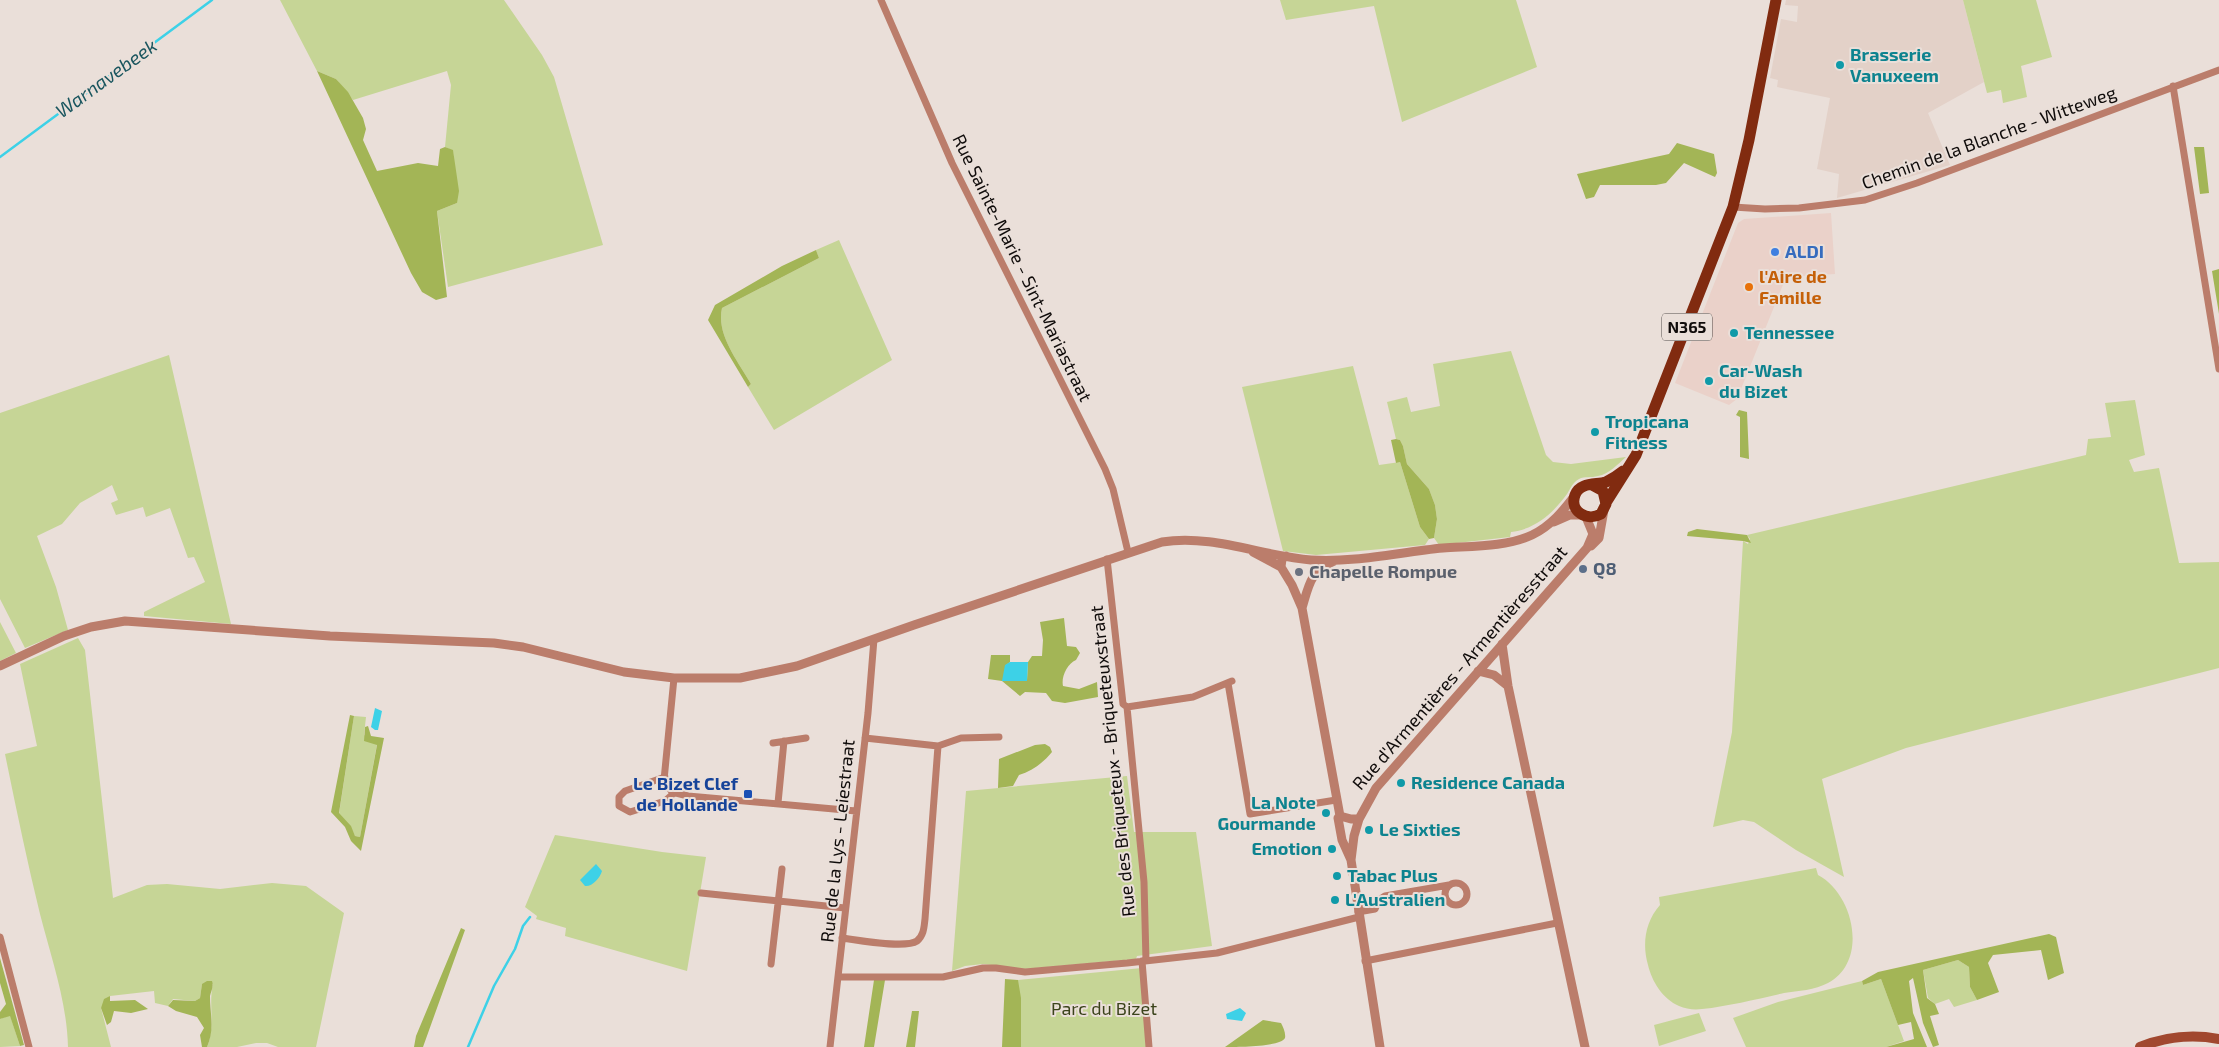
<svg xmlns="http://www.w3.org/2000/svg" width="2219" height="1047" font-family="'Exo 2',sans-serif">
  <rect width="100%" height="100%" fill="#eadfd9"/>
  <path fill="#ead1c9" d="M1831,213L1835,274L1786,277L1737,399L1729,405L1675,383L1738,223L1744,219Z"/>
  <path fill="#e3d1c8" d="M1786,0H1963L1984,82L1928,113L1950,165L1837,198L1839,174L1817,169L1830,98L1777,87L1778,80L1770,78L1781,19L1797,22L1798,6L1785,5Z"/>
  <path fill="#c6d596" d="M280,0H504L542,55L554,77L603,245L448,287L437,211L457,203L453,151L445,147L451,85L447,71L353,100L336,79L317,71Z
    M1280,0H1516L1537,67L1402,122L1374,6L1286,20Z
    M1963,0H2036L2052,57L2021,66L2027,97L2003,103L2001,90L1987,93Z
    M839,240L892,360L774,430L748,387L751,384C738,361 716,335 722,308L819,258L816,250Z
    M1511,351L1546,455L1553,462L1571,464L1626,457C1618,464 1609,474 1598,476C1591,478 1585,476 1579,479C1572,483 1571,488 1567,494C1553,513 1536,529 1511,532L1510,537L1439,545L1434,538L1437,519L1435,505L1429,489L1407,464L1403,446L1400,440L1396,439L1387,402L1407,397L1411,412L1440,406L1433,364Z
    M169,355L231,624L144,616V612L205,582L194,557L188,558L170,508L146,517L143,507L116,515L111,503L118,500L112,485L80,503L62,524L37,536L56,587L68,630L25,648L0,599V413Z
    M1353,366L1379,465L1400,462L1420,527L1429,539L1425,545L1316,555L1283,551L1242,387Z
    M2135,400L2145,455L2129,460L2134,472L2159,468L2179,563L2219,562V668L1906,748L1822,779L1844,877L1796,850L1754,822L1743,820L1713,827L1732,732L1743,541L1748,544L1750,539L1747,535L2086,455L2088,439L2111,437L2105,403Z
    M0,622L16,653L0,661Z
    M78,638L85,650L113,898L147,885L167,884L220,889L272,883L306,886L344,913L316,1047H278L267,1043H256L237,1047H207C216,1026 208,1005 213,984H202L200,998L195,1001L173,999L168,1006L155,1003L154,991L110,996L101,1008L111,1047H68C67,1002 51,957 40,914C27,861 16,808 5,754L37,746L20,664Z
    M354,716L366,717L364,735L377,744L360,837L355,836L350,826L339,814Z
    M1127,776L1134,832H1196L1212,946L1137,956L1136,959L1025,969L983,964L965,966L952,971L966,791Z
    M555,835L662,852L706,857L687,971L565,936L566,928L536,919L537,916L525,907Z
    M1816,868L1818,875C1854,894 1869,961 1828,983C1815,990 1798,991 1784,993C1757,999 1729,1006 1702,1009C1694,1010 1686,1009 1679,1006C1663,999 1652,982 1648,965C1642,944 1645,922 1660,905L1659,897Z
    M1958,960L1969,967L1970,987L1977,1000L1954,1007L1949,999L1935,1004L1928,998L1923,970Z
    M1142,968L1146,1047H1019L1018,980Z
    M1881,979L1904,1041L1886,1047H1746L1733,1018L1778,1002L1862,981L1863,985Z
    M1699,1013L1706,1031L1659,1046L1654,1025Z
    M10,1015L20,1046L0,1047V1019Z"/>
  <path fill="#a3b556" d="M317,71L336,79L348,92L363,118L366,129L363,140L377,171L418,163L438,166L440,149L445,147L453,150L459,191L457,203L437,211L447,297L436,300L422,292L411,273Z
    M1677,143L1714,154L1717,173L1715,177L1684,163L1666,183L1656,185H1600L1594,197L1586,199L1577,174L1669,154Z
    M2194,147H2204L2209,193L2200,194Z
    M816,250L819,258L722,308C716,335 738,361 751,384L748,387L708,320L715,305L782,266Z
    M2219,269V314L2212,271Z
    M1739,410L1747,412L1749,459L1740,457V417L1736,415Z
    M1396,439L1400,440L1403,446L1407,464L1429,489L1435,505L1437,519L1434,538L1429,539L1420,527L1400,462L1396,463L1391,440Z
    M1697,529L1747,535L1751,543L1743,541L1687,536L1688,532Z
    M1064,618L1067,646L1076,647L1080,653L1076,660C1067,664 1061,677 1063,686L1079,689L1097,682L1098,697L1065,703L1052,701L1046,693L1025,692L1020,696L1002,681L988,679L991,655H1010V662L1005,666L1027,680L1028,662L1032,656H1042L1043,640L1040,622Z
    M350,715L354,716L339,813L351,826L355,836L360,837L377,745L364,741L365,727L368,726L371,736L384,738L361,851L351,841L345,827L331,812Z
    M1045,744L1050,747L1052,752C1043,763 1032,771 1019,775L1013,786L998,788L999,759L1035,745Z
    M461,928L465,930L423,1047H414L416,1036Z
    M2049,934L2056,937L2064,973L2048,980L2041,950L1993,955L1988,963L1999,992L1977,1000L1970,987L1969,967L1958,960L1923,970L1927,998L1935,1004L1939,1014L1930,1016L1939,1045L1933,1047L1923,1023L1913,978L1909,981L1913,1013L1927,1047H1886L1914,1039L1911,1022L1898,1025L1881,979L1863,985L1862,981L1878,972Z
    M0,958L24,1045L20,1046L10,1016L0,1019V1012L6,1004L0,983Z
    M1005,979L1018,980L1021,998V1047H1002Z
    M874,980H885L874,1047H864Z
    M207,981H212C214,987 211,991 210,996C210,1015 215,1029 207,1047H202L200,1035L204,1028L197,1017L176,1011L168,1006L173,1000L195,1001L200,998L202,984Z
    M110,996V1001L135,1000L148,1009L131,1013L114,1011L111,1022L107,1025L101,1008L104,999Z
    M912,1011H919L915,1047H906Z
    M1263,1020L1281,1023C1283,1027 1286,1033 1285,1038C1281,1047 1236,1047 1225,1047Z"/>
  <path fill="#3dd1e7" d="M1010,662H1028L1027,681H1002L1005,665Z
    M375,708L382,711L378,730H375L371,727Z
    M596,864L602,871C600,878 592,887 585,886L580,880Z
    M1240,1008L1246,1013L1242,1021L1227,1019L1226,1014Z"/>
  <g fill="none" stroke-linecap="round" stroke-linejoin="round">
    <path stroke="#3dd1e7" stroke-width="2.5" d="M0,157L212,0
      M468,1047L494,986L515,949L523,926L530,917"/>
    <path stroke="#bb7d6b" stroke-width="7" d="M881,0L952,163L1105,469L1113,489L1128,552
      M2173,86L2219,369
      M1733,207L1765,209L1799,208L1865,200L1917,183L2219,70
      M1107,559L1123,704L1127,707L1144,882L1146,961
      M674,678L664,780L672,792L688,796L856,811
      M1228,683L1250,814L1336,800
      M1127,707L1193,697L1232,681
      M865,738L938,746
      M773,743L806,738
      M665,777L625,791L619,797V806L630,812L665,801L674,793
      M778,803L784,741
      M1445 894a11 11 0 1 1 22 0a11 11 0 1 1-22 0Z
      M701,893L845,908
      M1358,912L1375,909L1379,900L1385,896L1449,885
      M0,937L29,1047
      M842,938C858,940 905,949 917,941C924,935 924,927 925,919L938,746L961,738L999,737
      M1142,961L1149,1047
      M1365,961L1557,923
      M771,964L782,869
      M838,977H943L983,968H996L1025,972L1127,963L1217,953L1359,917
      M830,1047L868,713L874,639"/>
    <path stroke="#bb7d6b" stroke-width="9" d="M1554,522L1570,515H1581
      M1591,546L1599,538L1604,510
      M1253,552L1281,567
      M1286,556L1282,559L1281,567L1292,585L1302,608L1340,816L1338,818L1342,840L1351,860
      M1302,608C1309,585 1310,571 1334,561
      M1502,644L1508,686L1585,1047
      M0,666L64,636L91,627L125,621L330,636L494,643L523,647L624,672L674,678H740L797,666L914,625L1162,542C1213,534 1261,556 1311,560C1354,563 1400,552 1443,548C1471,546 1506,547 1532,535C1551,526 1564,510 1576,494
      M1478,671L1494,675L1508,686
      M1340,816L1351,819H1359
      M1380,1047L1351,860L1354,836L1359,819L1376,788L1587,548L1593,534L1586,517"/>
    <path stroke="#a1482f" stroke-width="10" d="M2140,1047C2165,1037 2192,1034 2219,1039"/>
    <path stroke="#812b10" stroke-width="11" d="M1592,485L1603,491L1606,504L1601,514C1587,522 1569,511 1575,495C1580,482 1596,485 1606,482C1612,479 1618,475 1623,471
      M1607,501L1636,455L1733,207L1749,140L1776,0"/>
  </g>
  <g fill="#0f9aa8" stroke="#eadfd9" stroke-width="2">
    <circle cx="1840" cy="65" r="5"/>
    <circle cx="1734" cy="333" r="5"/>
    <circle cx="1709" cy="381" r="5"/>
    <circle cx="1595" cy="432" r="5"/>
    <circle cx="1401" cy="783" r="5"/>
    <circle cx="1326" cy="813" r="5"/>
    <circle cx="1369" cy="830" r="5"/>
    <circle cx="1332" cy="849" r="5"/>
    <circle cx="1337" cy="876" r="5"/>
    <circle cx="1335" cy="900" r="5"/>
  </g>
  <circle fill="#3f7fe0" stroke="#eadfd9" stroke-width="2" cx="1775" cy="252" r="5"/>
  <circle fill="#e8710a" stroke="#eadfd9" stroke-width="2" cx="1749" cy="287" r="5"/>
  <circle fill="#5c6f8a" stroke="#eadfd9" stroke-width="2" cx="1583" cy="569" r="5"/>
  <circle fill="#6b7280" stroke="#eadfd9" stroke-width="2" cx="1299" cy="572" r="5"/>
  <rect fill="#1a4fb4" stroke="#eadfd9" stroke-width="2" x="743" y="789" width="10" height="10" rx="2.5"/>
  <g text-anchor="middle" stroke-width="4" stroke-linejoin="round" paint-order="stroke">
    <rect fill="#eadfd9" stroke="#514b49" stroke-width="1" x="1662" y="313.5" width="50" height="27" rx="4"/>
    <g font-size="16" font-weight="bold" fill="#100c0b">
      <text x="1687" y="333">N365</text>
    </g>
    <g font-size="18" font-weight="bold" fill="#0d838f" stroke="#eadfd9" text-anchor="start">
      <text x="1850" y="61">Brasserie<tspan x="1850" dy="21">Vanuxeem</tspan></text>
      <text x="1744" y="339">Tennessee</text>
      <text x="1719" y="377">Car-Wash<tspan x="1719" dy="21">du Bizet</tspan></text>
      <text x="1605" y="428">Tropicana<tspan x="1605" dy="21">Fitness</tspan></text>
      <text x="1411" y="789">Residence Canada</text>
      <text x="1316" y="809" text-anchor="end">La Note<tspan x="1316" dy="21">Gourmande</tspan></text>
      <text x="1379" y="836">Le Sixties</text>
      <text x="1322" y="855" text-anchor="end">Emotion</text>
      <text x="1347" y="882">Tabac Plus</text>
      <text x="1345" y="906">L'Australien</text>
    </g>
    <g font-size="18" fill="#100c0b" stroke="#eadfd9">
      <text transform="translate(1989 138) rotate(-20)" y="6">Chemin de la Blanche - Witteweg</text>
      <text transform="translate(1022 268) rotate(64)" y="6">Rue Sainte-Marie - Sint-Mariastraat</text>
      <text transform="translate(1460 668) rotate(-49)" y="6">Rue d'Armentières - Armentièresstraat</text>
      <text transform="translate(1113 761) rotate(-96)" y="6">Rue des Briqueteux - Briqueteuxstraat</text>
      <text transform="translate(838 841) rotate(-84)" y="6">Rue de la Lys - Leiestraat</text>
    </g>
    <g font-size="18" font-weight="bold" fill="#366cbe" stroke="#eadfd9" text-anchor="start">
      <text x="1785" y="258">ALDI</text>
    </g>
    <g font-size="18" font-weight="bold" fill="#c56008" stroke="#eadfd9" text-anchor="start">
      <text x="1759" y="283">l'Aire de<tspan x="1759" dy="21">Famille</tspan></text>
    </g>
    <g font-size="18" font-weight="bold" fill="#4e5e75" stroke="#eadfd9" text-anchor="start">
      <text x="1593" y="575">Q8</text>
    </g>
    <g font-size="18" font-weight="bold" fill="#5b616d" stroke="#eadfd9" text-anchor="start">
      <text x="1309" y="578">Chapelle Rompue</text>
    </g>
    <g font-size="18" font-weight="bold" fill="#164399" stroke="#eadfd9" text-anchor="end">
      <text x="738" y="790">Le Bizet Clef<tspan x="738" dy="21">de Hollande</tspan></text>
    </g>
    <g font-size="18" fill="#3b431b" stroke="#eadfd9">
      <text x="1104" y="1015">Parc du Bizet</text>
    </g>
    <g font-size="19" font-style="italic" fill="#19555e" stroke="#eadfd9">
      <text transform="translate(106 78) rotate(-36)" y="7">Warnavebeek</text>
    </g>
  </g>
</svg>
